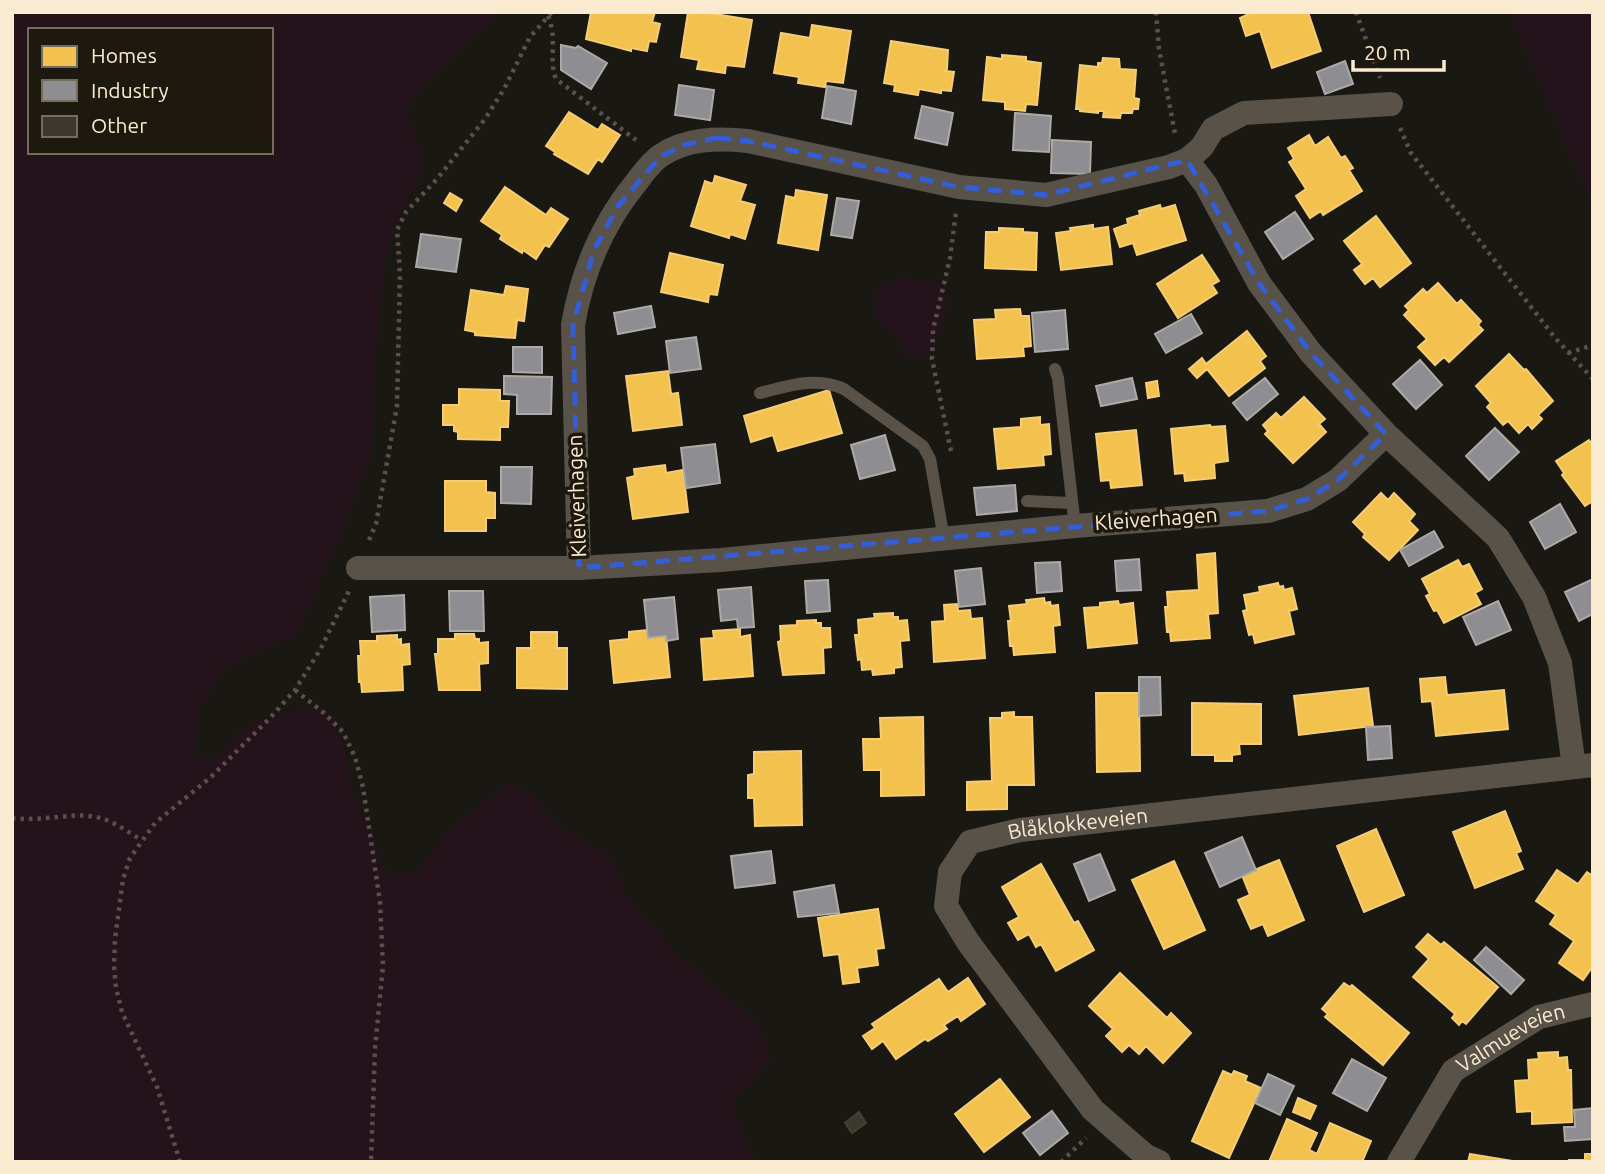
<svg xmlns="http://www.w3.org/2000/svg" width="1605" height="1174" font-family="Ubuntu,sans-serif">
  <rect width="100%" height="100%" fill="#1a1812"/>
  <path fill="#25131c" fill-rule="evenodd" d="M12,12H500L432,76L405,112L419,145L425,165L391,232L383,282L374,380L371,456L338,542L296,635L223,668L199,709L194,758L214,757L251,723L304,708L329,713L346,752L351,790L389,875L417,871L455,826L509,782L531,794L558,825L611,857L626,895L672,950L757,1022L771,1058L732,1102L751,1153L764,1162H12ZM30,30H271V152H30Z
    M1509,12H1593V208Z
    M902,278L931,280L945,287C952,310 937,339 924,358L915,359L905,355C897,323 858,329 883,285Z"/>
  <path fill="#f2c14e" stroke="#f4cd75" stroke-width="2" d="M591,12H655L652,22L660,24L656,42L649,41L647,51L631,48V51L586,39Z
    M688,12H703L752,20L744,67L726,65L725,73L697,69L699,60L681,57Z
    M1253,12H1308L1321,51L1272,68L1260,31L1246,36L1240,18Z
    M812,25L851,31L843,83L826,81L825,87L798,83L799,77L774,73L781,33L810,38Z
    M891,41L948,50L947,69L945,71L954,72L951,91L941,90V93L919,89L918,95L894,91L895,85L884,83Z
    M1002,55L1026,57V61L1041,63L1037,105L1026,104L1025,111L1005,109V102L983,100L987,57L1002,59Z
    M1103,58L1119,59L1120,69L1136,70L1134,98L1139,99L1138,109H1133L1132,113H1121L1120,118L1103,117L1104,111H1098V113L1080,111V109H1076L1080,65L1098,67V63H1102Z
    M569,112L598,130L602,124L620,135L602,162L598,159L588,174L554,154L555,152L546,146Z
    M1309,135L1315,146L1328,137L1341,158L1345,156L1353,168L1349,170L1362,191L1323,215L1321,211L1310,218L1296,196L1306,189L1289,162L1294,159L1288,148Z
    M715,176L746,185L740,201L755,205L745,239L730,234L729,238L691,226L705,181L713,184Z
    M505,187L546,215L551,208L568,219L549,247L545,245L536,259L523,250L522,253L500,239L502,235L481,221Z
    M796,190L827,195L818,250L778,243L786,196L795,198Z
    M450,193L462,200L456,211L444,203Z
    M1160,205L1161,209L1175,205L1186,240L1137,255L1133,243L1120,247L1114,229L1128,224L1127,219L1140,215L1139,211Z
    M1376,216L1411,263L1380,287L1373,278L1365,284L1354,270L1362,264L1344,241Z
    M1093,225V229L1108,227L1112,264L1061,270L1056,233L1071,231L1070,228Z
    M999,228L1023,229V232L1037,233L1036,270L985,268L986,232H999Z
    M670,253L723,265L717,295L709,294L708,302L661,292Z
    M1202,255L1219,281L1212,285L1217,293L1178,318L1157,284Z
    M1438,283L1457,304L1461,300L1481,321L1478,325L1483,330L1449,362L1444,357L1435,365L1418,347L1427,339L1404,315L1409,310L1405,306L1423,289L1427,293Z
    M506,286L528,289L524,321L517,320L515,338L475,335V332L465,330L471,290L504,295Z
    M1020,309L1021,316H1029L1031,346L1023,347L1024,356L977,359L974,320L996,319L995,310Z
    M1247,331L1266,356L1260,361L1265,368L1229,396L1207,369L1197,378L1189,369L1202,358L1206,364Z
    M1509,354L1524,370L1526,369L1553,401L1538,415L1542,419L1532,429L1528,424L1519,433L1508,421L1503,425L1487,407L1491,403L1476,386Z
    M668,371L671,394L678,393L682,425L633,431L626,376Z
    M1157,381L1159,396L1148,398L1146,383Z
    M459,389L500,390V401H509L508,427H500V440L458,439V432L454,431V425H443V405H459Z
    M829,390L842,433L778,451L773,435L751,442L744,416Z
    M1304,397L1325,419L1319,424L1326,432L1293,463L1265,434L1268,431L1263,425L1276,413L1281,418Z
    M1040,417V425L1049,424L1051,454L1043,455L1044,465L998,469L994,429L1021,427V419Z
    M1210,425L1211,427L1225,426L1228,461L1214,463L1215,478L1185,481L1184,473L1175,474L1171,429Z
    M1136,430L1142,485L1111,488L1110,480L1101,481L1096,434Z
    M1589,440L1593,446V501L1585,506L1562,475L1564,473L1556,461Z
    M665,465L666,473L683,470L688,512L633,519L627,478L635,476L634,469Z
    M445,481H486V492L495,493V518H486V531H445Z
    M1381,493L1388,500L1394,493L1415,514L1409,521L1418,530L1389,560L1363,537L1365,534L1353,522Z
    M1215,553L1218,613L1208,614L1210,638L1171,641L1170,632H1167L1165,607H1168L1167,592L1199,590L1197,555Z
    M1458,560L1462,567L1469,564L1482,589L1475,593L1481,604L1444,623L1437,610L1434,611L1426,596L1430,594L1422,579Z
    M1278,583L1279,587L1283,586L1284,590L1292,588L1297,609L1289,611L1294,634L1255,643L1253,634L1249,635L1243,611L1247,610L1244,595L1260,592L1259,587Z
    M1044,598L1045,603L1050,602L1051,606L1058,605L1060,625L1053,626L1055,652L1014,655L1013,646H1010L1008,621H1011L1009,606L1027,604L1026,600Z
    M1118,601L1119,605L1133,603L1137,643L1088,648L1084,608L1100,607V603Z
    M957,604L958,611L970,610L971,619L982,618L985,658L934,662L932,622L945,621L944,605Z
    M893,613V617H898V621L907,620L909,640L900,641L902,667L894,668V673L873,675L872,669L862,670L861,659L858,660L855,635H859L858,620L875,618L874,614Z
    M816,620V623H821V628H830L831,647L823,648L824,673L783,675L778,642L781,641L780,626L797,625V621Z
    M740,629V637L750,635L753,676L704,680L701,639L714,638L713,631Z
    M647,630L648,638L666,636L670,677L614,683L610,641L629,639V632Z
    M531,632H557V648H567V689L517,688V648H531Z
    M455,634H474L475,639H479V643L488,642V663L479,664L480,690H439L435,654H438V639H455Z
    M397,635V640L401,639V645L409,644L410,664L402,665L403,690L362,692L361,682H359L358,656H361L360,641H377V636Z
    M1445,677L1447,695L1504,690L1508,729L1436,736L1432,701L1422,702L1420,679Z
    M1368,688L1373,726L1299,735L1294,696Z
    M1096,693H1139L1140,771L1097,772Z
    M1192,703L1261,704V744H1239L1240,754L1232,755V761H1215V755H1192Z
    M1014,712V717H1032L1034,785H1007V809L967,810V782L992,781L990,718H1002V713Z
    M923,717L924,795L881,796V770H864L863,739H881L880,718Z
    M801,751L802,825L755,826L754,798H748V775L754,774V752Z
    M1505,811L1521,851L1516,853L1523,869L1475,888L1453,832Z
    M1376,829L1404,895L1364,912L1337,846Z
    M1279,860L1304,920L1268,936L1263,924L1251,929L1238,900L1250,895L1242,875Z
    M1174,861L1205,930L1164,949L1132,880Z
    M1041,864L1074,923L1078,921L1094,950L1056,971L1041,944L1036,947L1029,934L1018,940L1008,923L1019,917L1002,887Z
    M1557,870L1578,884L1587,872L1593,876V966L1583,980L1559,963L1574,941L1550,924L1556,915L1536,901Z
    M878,909L884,948L876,949L878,965L857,968L859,982L843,984L839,954L824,956L818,918Z
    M1428,934L1441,945L1444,942L1498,987L1466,1024L1462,1021L1459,1025L1452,1018L1455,1014L1413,977L1429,959L1416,947Z
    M1120,973L1167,1018L1171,1013L1191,1033L1163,1063L1146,1046L1139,1054L1129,1045L1122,1052L1106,1036L1113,1029L1089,1006Z
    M968,978L985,1004L961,1021L958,1016L944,1025L947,1029L928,1041L925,1039L896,1059L883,1041L872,1049L863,1036L875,1028L872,1024L939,979L948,992Z
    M1344,983L1350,987L1352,985L1409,1033L1383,1065L1325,1017L1328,1014L1322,1009Z
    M1558,1052V1058L1567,1057L1568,1070H1571L1572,1122L1532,1124V1111L1517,1112L1515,1081L1529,1080L1528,1060L1539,1059L1538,1053Z
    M1223,1071L1232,1075L1234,1071L1247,1076L1245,1081L1261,1088L1229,1158L1192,1141Z
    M1000,1079L1030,1117L984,1152L955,1114Z
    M1298,1098L1316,1106L1310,1119L1293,1112Z
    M1287,1119L1317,1133L1309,1150L1317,1154L1330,1123L1371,1141L1362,1162H1269Z
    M1470,1154L1513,1161V1162H1468Z
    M1585,1154H1593V1162H1569V1160H1585Z"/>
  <path fill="#8d8d92" stroke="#aea9a5" stroke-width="2" d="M561,45L576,48L578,46L607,63L591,89L561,70Z
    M1345,61L1353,84L1325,94L1317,72Z
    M679,85L714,90L710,120L675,115Z
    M827,86L856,91L851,124L822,118Z
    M922,106L953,113L947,145L915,138Z
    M1015,113L1051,116L1049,152L1013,150Z
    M1052,140L1091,142L1090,174L1051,173Z
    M837,198L859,201L852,238L831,235Z
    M1295,212L1313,239L1283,259L1265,232Z
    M421,234L461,239L456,272L416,267Z
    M651,306L655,327L618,334L614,313Z
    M1065,310L1068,349L1035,352L1032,313Z
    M1191,314L1202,333L1166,353L1155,334Z
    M696,337L701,369L670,373L666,341Z
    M513,347H542V373L513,372Z
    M1420,360L1442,385L1416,409L1393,384Z
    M504,376L552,377L551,414H517V395L504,394Z
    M1132,378L1137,399L1101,406L1096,386Z
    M1265,378L1278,394L1247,420L1233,403Z
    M1495,428L1519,452L1489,480L1466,456Z
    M885,435L895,470L860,479L851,445Z
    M715,444L720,483L686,488L681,448Z
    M501,467H532L531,504L501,503Z
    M1015,485L1017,511L977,515L974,488Z
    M1560,504L1576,532L1545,549L1530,522Z
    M1434,531L1443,547L1409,566L1400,550Z
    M1139,559L1141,590L1117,591L1115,561Z
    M1060,562L1062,591L1037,593L1035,563Z
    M981,568L985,604L959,607L955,571Z
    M1593,579V614L1579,621L1565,592Z
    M828,580L830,611L807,613L805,581Z
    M751,587L754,627L738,628L737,619L721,621L718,590Z
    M449,591H483L484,631H450Z
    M404,595L405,630L372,632L370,597Z
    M674,597L678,639L666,641V636L648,638L644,600Z
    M1498,601L1511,630L1476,645L1463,617Z
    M1139,677H1160L1161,715L1139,716Z
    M1390,726L1392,758L1368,760L1366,727Z
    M1242,837L1256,870L1220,887L1205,853Z
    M771,851L775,883L735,888L731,856Z
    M1100,854L1115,890L1089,901L1074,864Z
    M834,885L839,913L798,917L794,892Z
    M1486,947L1524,980L1511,994L1474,960Z
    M1352,1059L1386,1078L1367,1111L1333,1093Z
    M1268,1074L1294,1086L1280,1115L1255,1103Z
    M1593,1108V1139L1565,1141L1564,1127H1575L1574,1110Z
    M1052,1111L1068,1133L1040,1155L1023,1133Z"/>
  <path fill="#3c382f" stroke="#444034" stroke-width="2" d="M859,1112L866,1123L852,1133L845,1123Z"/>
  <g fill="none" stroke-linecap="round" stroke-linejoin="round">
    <path stroke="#5c4e4e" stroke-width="4.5" stroke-dasharray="3.5 5" stroke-linecap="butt" d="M1156,12L1159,49L1175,134
      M1356,12L1380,78
      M548,16C558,39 548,59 556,79L636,140
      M1400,128L1411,153L1556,339L1593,379
      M1568,353L1593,345
      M951,451L932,359L933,330L950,258L956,212
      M369,540L376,524L397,406L400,273L397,230L406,212L437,179L485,119L504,89L530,37L552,12
      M295,690L324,713L343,732L355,757L363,787L380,902L383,966L375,1048L371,1162
      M12,818C40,822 72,812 96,817C113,820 127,832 142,840
      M180,1162L157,1087L122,1012L116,988L114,966L115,939L123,879L130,858L155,823L211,777L270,718L295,690L320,650L349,591
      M1061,1162L1086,1138"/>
    <path stroke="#595248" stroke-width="12" d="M1055,369L1058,378L1075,526
      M760,393C788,386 816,376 844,389L923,446L930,459L944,539
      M1027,501L1071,503"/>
    <g stroke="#595248" stroke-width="24">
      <path d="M1187,160L1202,147L1213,129L1244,113L1391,104"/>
      <path d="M1386,434L1338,480L1307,499L1268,511L1075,526L721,560L579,568L573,325C582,272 601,226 635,184C642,175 650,163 660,156C686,138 718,138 748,141L959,187L1046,195L1169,167L1187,160L1206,185L1259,283L1311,353L1386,434L1498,538L1534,597L1560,663L1574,767"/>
      <path d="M358,568H579"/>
      <path id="s1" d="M1159,1162L1146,1156L1093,1110L968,942L946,906L950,872L970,842L1020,830L1593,765"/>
      <path id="s2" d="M1399,1162L1453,1071L1539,1017L1593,1004"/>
    </g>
  </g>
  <path fill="none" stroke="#335ed7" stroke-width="5" stroke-dasharray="14 9" stroke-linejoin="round" d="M717,138L748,141L959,187L1046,195L1187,160L1259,283L1311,353L1386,434L1338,480L1307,499L1268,511L579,568L573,325L594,250L618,206L660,157L684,145Z"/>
  <g text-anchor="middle" stroke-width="7" stroke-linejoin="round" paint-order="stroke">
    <g font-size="21" fill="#faead0" stroke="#1d190e">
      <text transform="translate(577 496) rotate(-92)" y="7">Kleiverhagen</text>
      <text transform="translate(1156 519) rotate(-4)" y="7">Kleiverhagen</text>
      <text dy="7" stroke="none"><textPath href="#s1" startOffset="516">Blåklokkeveien</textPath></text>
      <text dy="7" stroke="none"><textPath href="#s2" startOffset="173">Valmueveien</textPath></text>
    </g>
  </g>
  <rect width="1605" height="1174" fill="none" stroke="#faead0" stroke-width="28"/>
  <rect x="28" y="28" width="245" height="126" fill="#1d190e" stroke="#756d5c" stroke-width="2"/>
  <rect x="42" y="46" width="35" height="21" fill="#f2c14e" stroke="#756d5c" stroke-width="2"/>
  <text x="91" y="63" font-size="21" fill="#faead0">Homes</text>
  <rect x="42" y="80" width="35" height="21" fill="#8d8d92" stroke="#756d5c" stroke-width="2"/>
  <text x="91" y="98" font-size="21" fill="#faead0">Industry</text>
  <rect x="42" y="116" width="35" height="21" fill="#3c382f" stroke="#756d5c" stroke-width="2"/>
  <text x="91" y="133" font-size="21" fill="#faead0">Other</text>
  <path d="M1353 60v10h91v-10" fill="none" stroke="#faead0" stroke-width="3.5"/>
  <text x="1364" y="60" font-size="21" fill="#faead0" stroke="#1d190e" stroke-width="5" paint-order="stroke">20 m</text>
</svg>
